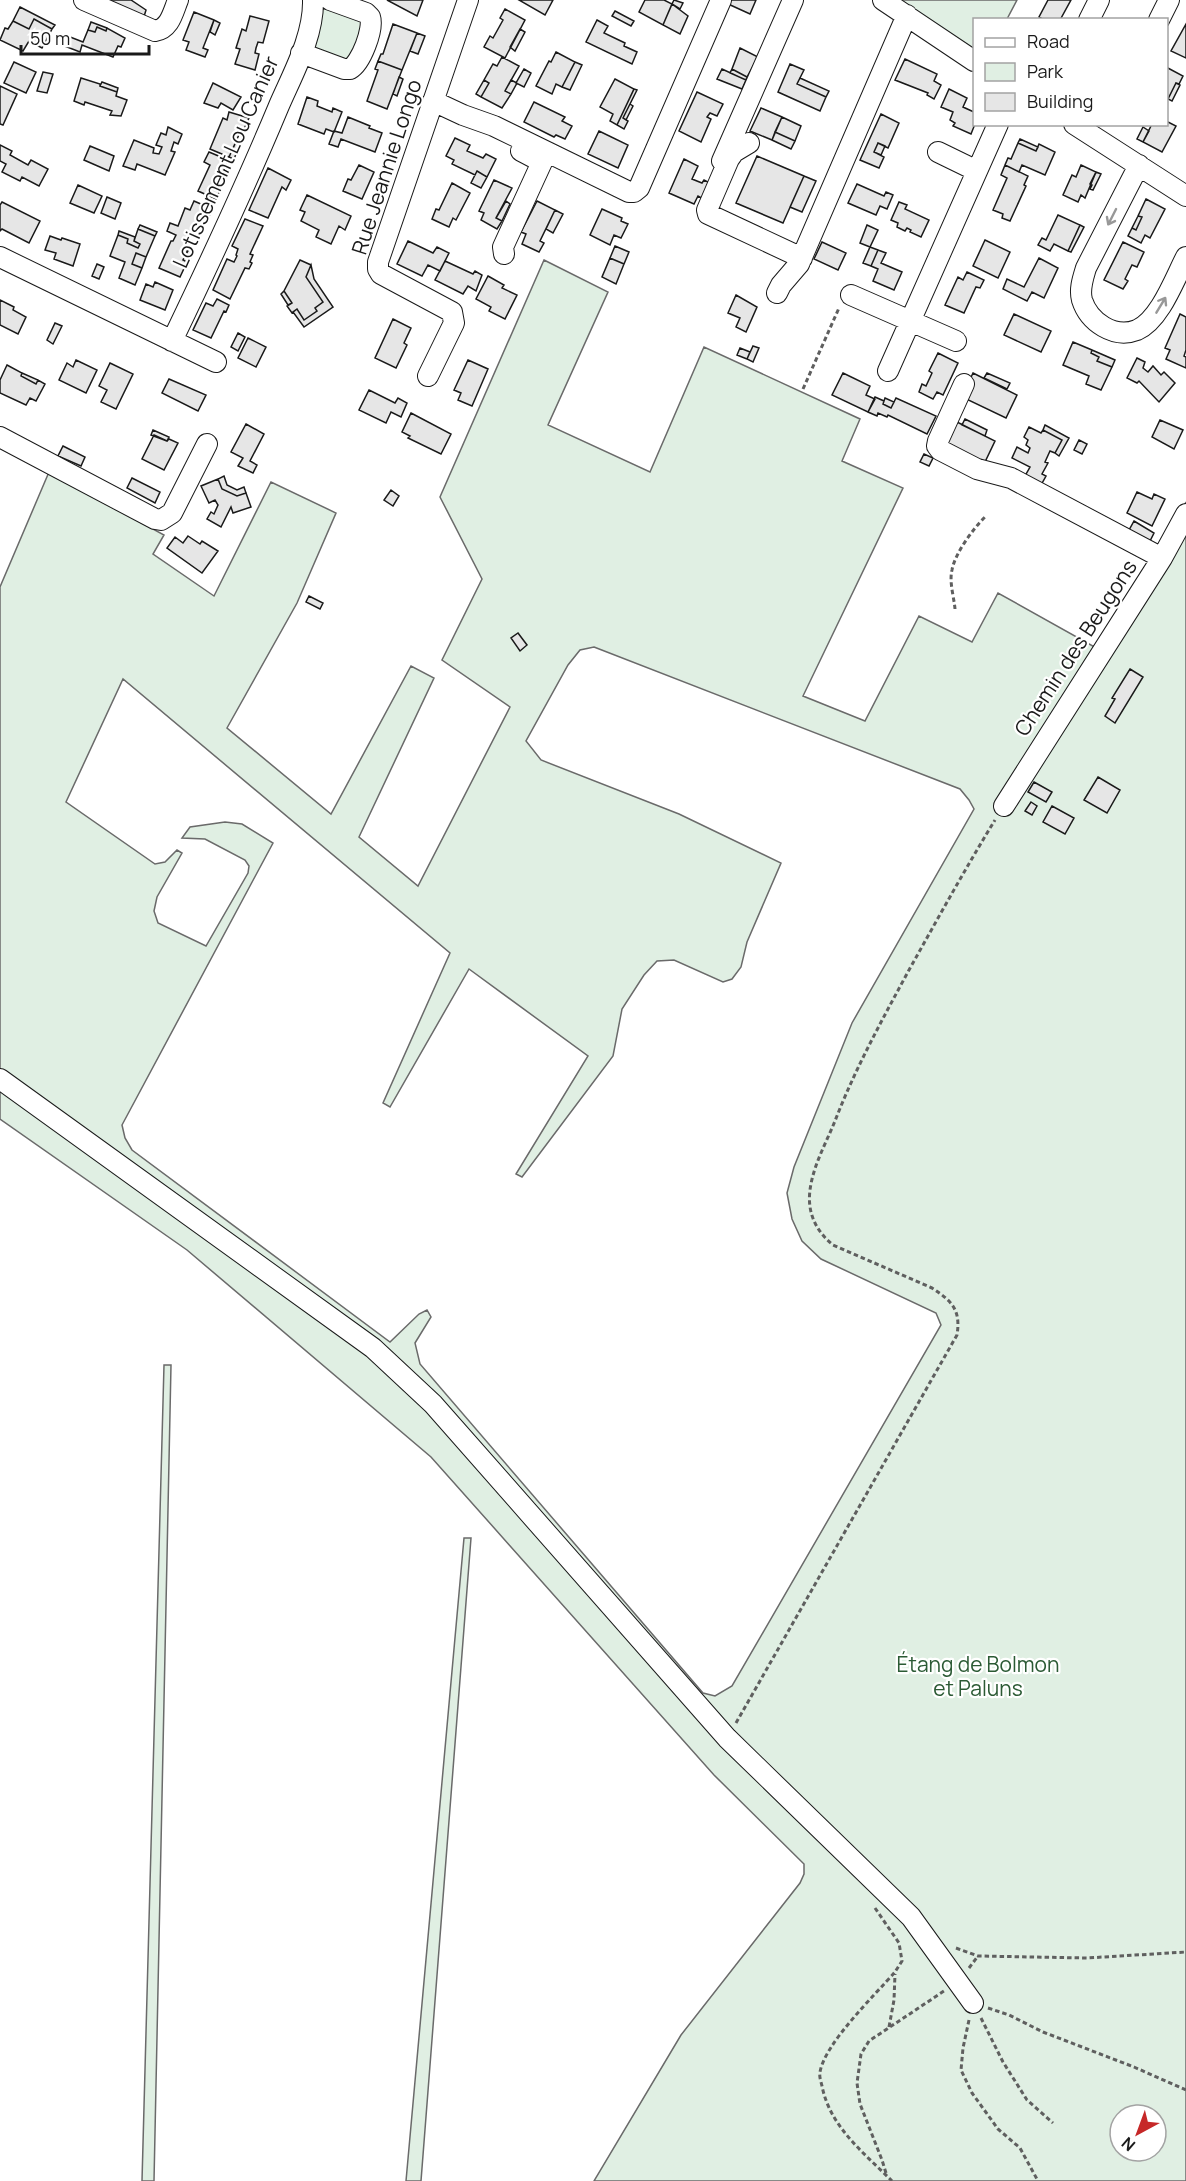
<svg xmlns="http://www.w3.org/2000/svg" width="1186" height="2181" font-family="Manrope,sans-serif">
  <rect width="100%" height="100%" fill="#fff"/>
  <path fill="#e0efe3" stroke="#6a6a6a" stroke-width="1.5" fill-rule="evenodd" d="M894,0H1017L1007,19L974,20V53Z
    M327,6L364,19L352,62L313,52L319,13Z
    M544,260L608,292L548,425L650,472L704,347L860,419L842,461L903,488L803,696L865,721L919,616L972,642L998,593L1098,649L1161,548L1186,502V2181H594L681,2035L800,1883L804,1874V1864L714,1775L431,1457L187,1250L0,1119V587L49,472L164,535L153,554L214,596L271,482L336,513L297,603L227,728L331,814L411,666L434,678L359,837L418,886L510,707L442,660L482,579L440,497ZM594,647L960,789L969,800L974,809L852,1023L794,1167L787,1193L792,1219L802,1241L821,1259L936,1313L941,1325L732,1686L715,1696L703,1693L420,1364L415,1343L431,1317L427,1310L419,1314L390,1342L132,1150L125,1138L122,1125L273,843L242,824L225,822L190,827L182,838L205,839L245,860L249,866L248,873L206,946L158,923L154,911L157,897L182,853L177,850L165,862L155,864L66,802L123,679L450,953L383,1103L390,1107L469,969L588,1056L516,1174L522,1177L613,1056L622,1009L644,975L657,961L674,960L723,982L732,979L741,967L747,942L781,863L679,814L541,760L526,741L568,665L580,650ZM1120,2115H1156V2151H1120Z
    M164,1365H171L154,2181H142Z
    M464,1538H471L421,2181H406Z"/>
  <path fill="#e6e6e6" stroke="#1a1a1a" stroke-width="1.5" d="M106,0H131L146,10L143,20Z
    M387,0H423L417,16Z
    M519,0H553L545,15Z
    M645,0H664L672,4L663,25L639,12Z
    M674,0L683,3L680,9L672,4Z
    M727,0H756L750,14L726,3Z
    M1048,0H1071L1060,20H1044L1039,17Z
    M672,4L688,16L680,34L663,25Z
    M20,7L55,25L52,29L34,19L29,29L13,21Z
    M505,9L525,20L505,58L484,47L490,36L493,38L503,20L500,18Z
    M615,11L634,21L631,26L612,16Z
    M194,12L214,20L203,48L208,50L205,57L186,50L189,42L183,40Z
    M250,16L269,21L263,43L258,42L256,48L255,53L259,54L255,70L235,64L240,49L236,48L242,29L246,31Z
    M34,19L52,29L42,48L29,41L23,51L0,40L5,28L8,29L13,21L29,29Z
    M214,20L220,23L215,35L210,32Z
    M597,20L608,26L604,33L625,43L624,46L637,52L632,64L586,42Z
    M91,22L107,28L106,31L97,27L95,32L88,30Z
    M393,24L417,33L402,70L378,61L381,54H383Z
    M1186,24V58L1171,51Z
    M97,27L106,31L107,28L125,38L121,47L118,46L113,57L82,45L80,52L62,45L65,35L83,42L88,30L95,32Z
    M520,29L525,32L515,51L510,47Z
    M417,33L425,36L418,54L410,51Z
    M740,48L758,57L747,77L732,69Z
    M556,52L575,62L562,87L556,84L552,94L536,86L549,61L551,62Z
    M502,57L519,66L505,91L511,94L502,108L481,97L489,83L484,80L493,64L497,66Z
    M905,59L937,74L934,81L941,85L934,99L927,95L928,93L895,80Z
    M378,61L402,70L387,109L367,101L378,70L375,69Z
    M14,62L36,72L26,93L4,83Z
    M575,62L582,65L570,90L562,87Z
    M790,64L804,70L797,84L826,97L820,111L778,92Z
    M1166,67L1183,76L1179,84L1176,83L1168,99L1166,98Z
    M524,69L531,73L524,87L516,83Z
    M722,69L746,80L742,89L717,79Z
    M732,69L747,77L746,80L730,73Z
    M43,72L53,74L47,93L37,91Z
    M399,77L403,79L397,96L393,94Z
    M81,78L100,84V86L117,92L116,96L127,100L121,116L110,115L112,111L85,102L84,105L74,101Z
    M800,78L829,91L826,97L797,84Z
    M615,79L634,89L617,125L610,121L613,114L600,107Z
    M484,80L489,83L481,97L476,94Z
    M511,80L517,83L511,94L505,91Z
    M102,82L118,88L117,92L100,86Z
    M213,83L241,97L233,110L221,103L218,108L204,103Z
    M1176,83L1180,85L1172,101L1168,99Z
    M0,86L17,94L3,125L0,124Z
    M634,89L637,90L623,118L628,121L624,129L617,125Z
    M949,89L967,98L963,107L974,112L975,124L971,134L953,126L955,123L950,120L953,112L941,107Z
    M697,92L723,104L717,116L710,113L707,117L711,119L701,142L679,131Z
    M307,97L318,101L317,106L332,112L333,108L342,112L334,132L326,129L324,134L298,124Z
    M534,102L565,117L562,121L572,126L565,139L556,135L554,137L524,122Z
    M630,104L633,106L626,120L623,118Z
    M761,108L782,117L772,140L750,131Z
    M229,112L249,118L244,129L242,128L229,157L210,149L223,118L227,120Z
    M881,114L899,123L888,148L878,143L874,152L884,157L879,168L860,160Z
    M348,117L370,126L369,128L382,133L375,152L341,139L338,147L329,144L334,131L342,133Z
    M782,117L801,126L795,141L775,132Z
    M1166,121L1176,126L1162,152L1143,142L1152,124H1166Z
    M168,127L182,134L178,144L174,142L171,151L175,152L165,175L137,164L135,170L123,166L134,140L154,148L153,153L159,154L162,147L156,145L161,133L166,135Z
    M1143,127L1149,131L1143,142L1137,139Z
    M599,131L628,145L618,168L588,154Z
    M775,132L795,141L791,149L772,140Z
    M455,138L470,145L467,151L483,158L486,154L496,159L487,177L477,171L475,175L452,164L454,160L446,156Z
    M1020,139L1038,147L1036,151L1018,143Z
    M236,142L240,144L234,159L229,157Z
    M878,143L885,146L881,155L874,152Z
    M1018,143L1036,151L1039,144L1055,152L1045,175L1022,165L1019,172L1005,165L1008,158L1011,159Z
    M0,145L12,151L10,155L28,165L31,160L48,169L39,186L22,177L20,181L2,172L6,164L0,161Z
    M90,146L114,156L109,171L84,160Z
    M209,152L228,160L224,170L228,172L216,199L198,191L210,165L204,162Z
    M757,156L804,176L783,223L736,203Z
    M684,159L698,166L692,179L702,183L704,180L714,185L707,201L698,196L694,204L669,193Z
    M359,165L374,172L362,199L343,191L348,179L351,180Z
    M1005,165L1028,176L1024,185L1026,186L1010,221L1002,218L1003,214L993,210L1007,178L1001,175Z
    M1081,165L1096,172L1085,198L1081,195L1078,202L1063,195L1072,175L1076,177Z
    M268,168L291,180L286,190L282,187L268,218L249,210Z
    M477,171L487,177L481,188L471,183Z
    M1096,172L1101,174L1093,190L1090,189L1092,185L1090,184Z
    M804,176L816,181L802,212L790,207Z
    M494,180L512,188L496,218L502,221L497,229L481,220L484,213L479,211Z
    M452,183L470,193L456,220L453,218L449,227L432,219L436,209L439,210Z
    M857,184L884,196L886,192L893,195L887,209L880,206L876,215L848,203Z
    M78,185L102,196L94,213L70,203Z
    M307,195L351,216L345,230L339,226L331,244L316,237L319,230L301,221L305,212L300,210Z
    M107,197L121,203L115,219L101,213Z
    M1146,199L1165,209L1150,238L1145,235L1141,243L1128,236L1132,228L1136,230L1142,217L1138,216Z
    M194,201L212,209L208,219L203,217L196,235L189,232L186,239L192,241L183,260L187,262L180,277L159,268L171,241H173L176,235L167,231L170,223L178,226L185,208L190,210Z
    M506,201L510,204L502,221L496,218Z
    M537,201L555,210L540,241L544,243L539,252L522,244L526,234L521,232Z
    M2,202L40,221L29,243L2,229L0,231V205Z
    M899,202L907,205L905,209L929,220L921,237L910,232L911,230L907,228L905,231L897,227L898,223L891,220Z
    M602,209L622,218L621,221L628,224L621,238L614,235L610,245L590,235Z
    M555,210L563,214L553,233L546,229Z
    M1058,215L1080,225L1068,251L1054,244L1050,251L1038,245L1042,238L1046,240Z
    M1138,216L1142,217L1136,230L1132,228Z
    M245,219L263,226L250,254L253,255L250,262L252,263L249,269L245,268L230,299L213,290L227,259L234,262L237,256L236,255L238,249L232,246Z
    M140,225L157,232L155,236L138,229Z
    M867,225L878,230L870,247L860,243Z
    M1080,225L1084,227L1071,252L1068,251Z
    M138,229L155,236L146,257L136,253L132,264L142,268L135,285L119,278L125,262L110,256L118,235L128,239L127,243L138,248L140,244L134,241Z
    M119,231L135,237L134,241L140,244L138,248L127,243L128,239L118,235Z
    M50,236L61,240L62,238L80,244L73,266L54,259L56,253L45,250Z
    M985,240L1010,252L998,278L973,266Z
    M408,241L433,253L437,247L449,253L440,271L428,265L422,276L397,264Z
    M822,242L846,253L838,270L814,259Z
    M1123,242L1144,252L1137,267L1132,265L1125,279L1128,281L1123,289L1104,280Z
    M615,246L629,252L624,264L610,258Z
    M870,247L878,250L871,266L863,263Z
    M189,249L194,251L189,263L183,260Z
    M878,250L886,253L881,263L902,272L894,290L873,281L878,269L871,266Z
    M136,253L146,257L142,268L132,264Z
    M610,258L624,264L616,284L602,277Z
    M1039,258L1058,268L1044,298L1032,292L1027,301L1003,289L1007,279L1024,287Z
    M300,260L311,265L306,277L323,302L315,308L317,311L304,320L297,309L292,313L287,306L292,303L284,291Z
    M445,261L473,274L475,271L482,275L476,291L468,286L463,294L435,280Z
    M97,264L104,267L99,279L92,276Z
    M311,265L314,279L333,307L304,327L293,312L297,309L304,320L317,311L315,308L323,302L306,277Z
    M967,272L984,280L980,288L976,287L964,313L945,305L958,277L963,280Z
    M488,276L504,285L502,288L517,295L505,319L489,311L491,307L476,299Z
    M155,282L173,290L165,310L140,300L146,284L153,287Z
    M284,291L292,303L288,305L281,294Z
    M736,295L757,307L746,332L736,327L740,318L728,313Z
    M217,299L229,305L226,312L224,311L211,338L193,330L206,303L213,306Z
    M0,300L14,307L13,310L26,317L18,334L0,325Z
    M1014,314L1051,331L1041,352L1004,335Z
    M1180,314L1186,317V350L1184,356L1186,357V368L1166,359L1170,350L1165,348Z
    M393,319L411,328L404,343L407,345L396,368L375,358Z
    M55,323L62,326L53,344L47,340Z
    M238,333L245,337L238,351L231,347Z
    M248,338L266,347L256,367L238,358Z
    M1073,342L1092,350L1091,353L1099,357L1097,361L1112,367L1101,390L1086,384L1089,376L1063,365Z
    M753,346L759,348L753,362L747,359Z
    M740,348L750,352L747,359L737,355Z
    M1092,350L1115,360L1112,367L1097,361L1099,357L1091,353Z
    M938,353L958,363L943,395L937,392L933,399L919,392L922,384L926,386L932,373L929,371Z
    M1137,358L1145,362L1143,368L1148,372L1153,366L1161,375L1164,372L1175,383L1159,402L1139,381L1137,383L1127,378Z
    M76,360L97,370L86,393L59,380L67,363L73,367Z
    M468,360L488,369L472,406L458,400L461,393L454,390Z
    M110,363L133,374L116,409L101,402L107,390L99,386Z
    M7,365L22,373L21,376L36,384L38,380L45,384L36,401L30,398L26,405L0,393V380Z
    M22,373L38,380L36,384L21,376Z
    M843,373L870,386L866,395L875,399L868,412L832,395Z
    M973,373L1017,395L1006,418L962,397Z
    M987,373L1010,383L1007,389L984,378Z
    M169,379L206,395L198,411L162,393Z
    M369,390L395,403L398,398L407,403L401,417L391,412L386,423L359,410Z
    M875,397L884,401L883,404L891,408L896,398L936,416L927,434L888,415L887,417L878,413L877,416L868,412Z
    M885,398L894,402L891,408L883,404Z
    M411,413L451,434L441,454L408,438L410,436L402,432Z
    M951,419L995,441L984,464L940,443Z
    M965,419L987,430L985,436L962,425Z
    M1160,420L1183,430L1174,449L1152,437Z
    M246,424L264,434L250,461L257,465L253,473L238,466L243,458L231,452Z
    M1045,425L1069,438L1059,456L1055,453L1062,440L1043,430Z
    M1029,427L1041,433L1043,430L1062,440L1055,453L1050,451L1045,462L1048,463L1042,474L1046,476L1041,485L1025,476L1030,467L1012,458L1017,447L1028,453L1030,448L1026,445L1028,440L1024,437Z
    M153,430L169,437L167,441L151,435Z
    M154,435L167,441L169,439L178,443L164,470L142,459Z
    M1079,440L1087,444L1082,454L1074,450Z
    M63,446L85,457L81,466L58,456Z
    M924,454L933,458L929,466L920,462Z
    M224,476L227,485L237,490L244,487L246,493L237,496L222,489L218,479Z
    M132,478L160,492L155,503L127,488Z
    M218,479L222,489L237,496L246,493L251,507L233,513L231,507L221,527L207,519L211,512L214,514L218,505L215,500L209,503L201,486Z
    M391,490L399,496L393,506L384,500Z
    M1137,492L1152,499L1154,494L1165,499L1152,526L1127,513Z
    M1134,521L1154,533L1149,543L1128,532Z
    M188,536L200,544L202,541L218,551L202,573L167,548L175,537L183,543Z
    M309,596L323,603L320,609L306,602Z
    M518,633L527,645L520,651L511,638Z
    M1130,669L1143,677L1115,723L1105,716L1115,699L1112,698Z
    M1098,777L1120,790L1107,813L1084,800Z
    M1034,782L1052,792L1046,802L1028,792Z
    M1031,802L1037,806L1032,815L1025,811Z
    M1052,806L1074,818L1065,834L1043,822Z"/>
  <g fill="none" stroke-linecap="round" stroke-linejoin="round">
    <defs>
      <path id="minor" d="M84,0L155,31C170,29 173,12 178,0
        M883,0L974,61
        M1089,20L1099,0
        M1159,20L1169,0
        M301,53L344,69H350C361,63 374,29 370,17L366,13L330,0
        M433,101L463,115L494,126L629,192H634L639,188L721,0
        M1074,124L1186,196
        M749,143L734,152L729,159L707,210L708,214L802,258
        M938,152L977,171
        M722,161L793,0
        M1139,165L1086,268C1083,278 1079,289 1082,300C1089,322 1114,339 1137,330C1160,320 1175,278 1186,257
        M504,254L503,247L542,162L521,151
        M0,257L216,362
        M777,293L781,285L799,264L907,15
        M851,295L956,341
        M172,341C209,264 245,187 278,108C292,75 314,37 313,0
        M888,371L998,124
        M428,376L454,323L452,312L381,274L378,269V262L468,0
        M964,384L938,441L937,446L940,450L977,469L1011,478L1162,558
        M0,437L155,519L161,520L172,513L207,444
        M1004,806L1162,558L1186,514
        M0,1079L373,1348L433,1404L727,1738L911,1917L973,2003"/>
    </defs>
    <use href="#minor" stroke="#1a1a1a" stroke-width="22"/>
    <path stroke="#5f5f5f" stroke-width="3" stroke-dasharray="4.5 3" stroke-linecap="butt" d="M803,389L839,308
      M955,609C954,597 949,582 952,570C955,553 973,529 985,517
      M736,1723L957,1335C961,1310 952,1301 932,1288L833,1245C816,1231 807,1213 810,1190C813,1166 826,1143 835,1121C855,1069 882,1020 909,970C937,920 965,869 995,820
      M875,1908L899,1943L902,1961L895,1972C875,1995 825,2043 820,2072C819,2076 821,2082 822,2086C830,2127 864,2153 892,2181
      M956,1948L978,1956L1087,1958L1186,1952
      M969,1968L978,1956
      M988,2008L1009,2015L1043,2032L1134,2067L1186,2090
      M981,2018L1003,2062L1027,2100L1053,2123
      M969,2020L963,2048L961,2070L972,2093L998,2129L1020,2148L1038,2181
      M889,2027L894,2000L895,1974
      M886,2173L882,2160L860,2104L857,2083L861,2054L869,2041L944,1991"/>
    <use href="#minor" stroke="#fff" stroke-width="20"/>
  </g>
  <defs><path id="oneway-shaft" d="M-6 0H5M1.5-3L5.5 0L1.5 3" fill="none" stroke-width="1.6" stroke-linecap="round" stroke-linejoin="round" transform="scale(1.5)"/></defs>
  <g stroke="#989898">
    <use href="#oneway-shaft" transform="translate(1112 217) rotate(117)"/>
    <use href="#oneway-shaft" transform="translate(1161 305) rotate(-59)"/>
  </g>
  <g text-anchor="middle" stroke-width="4.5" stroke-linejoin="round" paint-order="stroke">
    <g font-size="21" fill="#1a1a1a" stroke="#fff">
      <text transform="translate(226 162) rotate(-66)" y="7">Lotissement Lou Canier</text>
      <text transform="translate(387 167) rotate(-72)" y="7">Rue Jeannie Longo</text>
      <text transform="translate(1076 648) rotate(-57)" y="7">Chemin des Beugons</text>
    </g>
    <g font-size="21" fill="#2b5a34" stroke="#fff">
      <text x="978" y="1672">Étang de Bolmon<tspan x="978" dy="24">et Paluns</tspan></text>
    </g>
  </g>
  <rect x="973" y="18" width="195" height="108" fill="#ffffff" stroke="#a3a3a3" stroke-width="1.5"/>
  <rect x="985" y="38" width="30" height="9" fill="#ffffff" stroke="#a3a3a3" stroke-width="1.5"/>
  <text x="1027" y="48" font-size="18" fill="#1a1a1a">Road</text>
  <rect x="985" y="63" width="30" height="18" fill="#e0efe3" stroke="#a3a3a3" stroke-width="1.5"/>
  <text x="1027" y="78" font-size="18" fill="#1a1a1a">Park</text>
  <rect x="985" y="93" width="30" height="18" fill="#e6e6e6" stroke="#a3a3a3" stroke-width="1.5"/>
  <text x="1027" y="108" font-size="18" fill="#1a1a1a">Building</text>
  <g transform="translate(1138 2133) rotate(221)"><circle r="28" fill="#ffffff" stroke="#a3a3a3" stroke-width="1.5"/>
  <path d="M0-4.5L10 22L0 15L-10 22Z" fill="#c62828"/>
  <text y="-9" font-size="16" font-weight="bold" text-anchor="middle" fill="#1a1a1a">N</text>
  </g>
  <path d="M21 45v9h128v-9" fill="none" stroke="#1a1a1a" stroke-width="3"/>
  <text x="30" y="45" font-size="18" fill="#1a1a1a" stroke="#ffffff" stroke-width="4.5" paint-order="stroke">50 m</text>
</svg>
